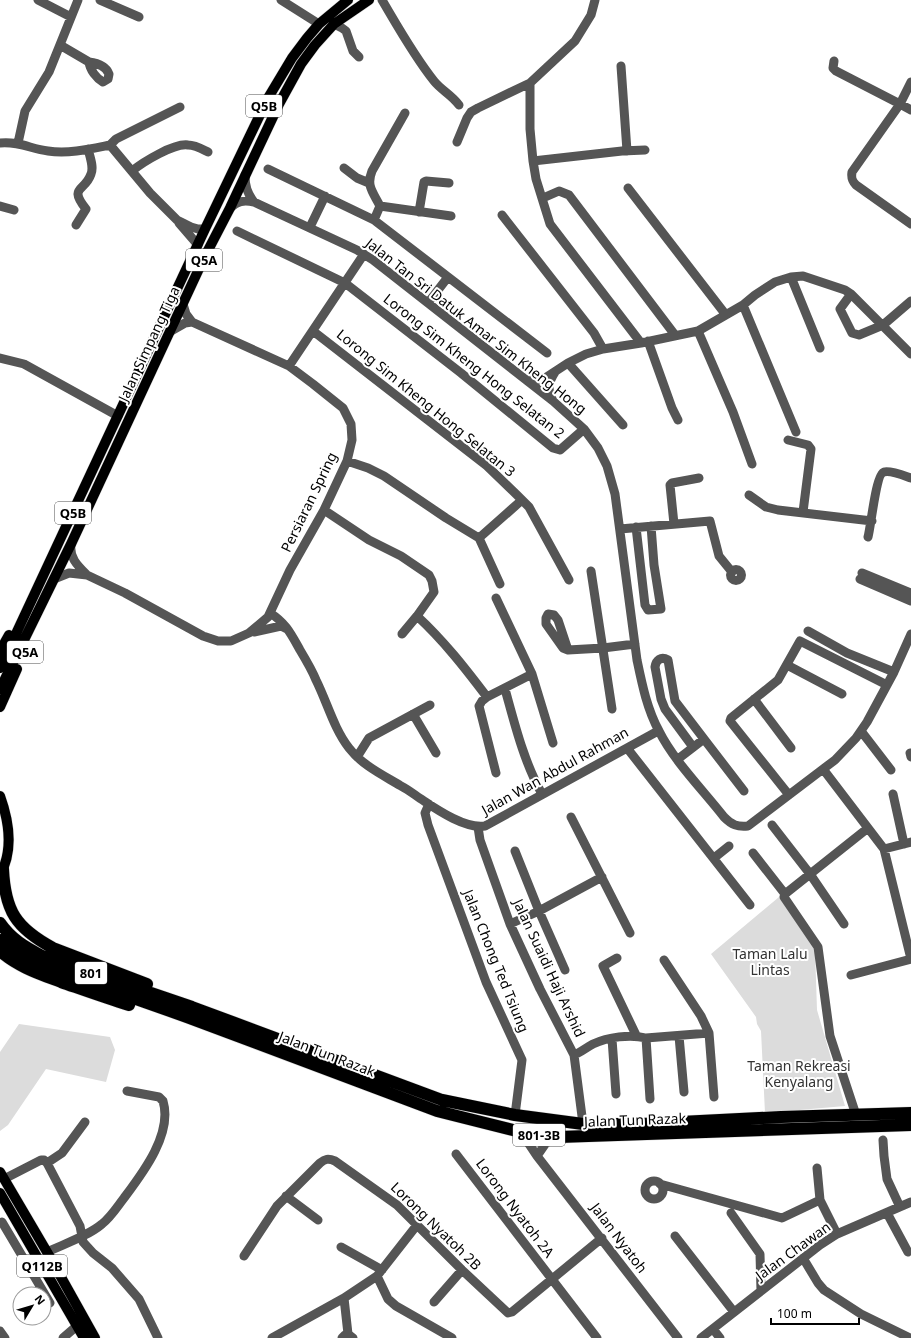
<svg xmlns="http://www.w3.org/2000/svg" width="911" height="1338" font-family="'Noto Sans',sans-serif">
  <rect width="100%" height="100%" fill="#fff"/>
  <path fill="#dcdcdc" d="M779,897L815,949L817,1010L845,1106L765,1113L761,1031L757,1024L756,1017L711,954Z
    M19,1024L110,1037L115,1050L106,1082L46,1069L8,1125L0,1131V1052Z"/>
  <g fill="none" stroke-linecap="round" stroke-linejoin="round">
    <defs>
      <path id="major" d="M0,651L9,635
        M0,668L205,229L268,98L292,58L307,38L319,24L348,0
        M0,689L71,544L204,258L230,208L279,104L301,64L315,45L334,24L369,0
        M0,707L17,669
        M0,796C9,821 14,850 0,875
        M0,1172L47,1252L95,1338
        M0,1193L84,1338"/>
      <path id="highway" d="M3,869C5,911 16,928 53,948L147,984
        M0,923C11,939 25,947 42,956L192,1007L442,1100L515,1115L583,1124H641L781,1117L911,1113
        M0,940L19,955L37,964L187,1017L437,1111L521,1132L559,1137L911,1125
        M0,951C18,967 40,974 61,982C84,990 106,998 129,1005"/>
    </defs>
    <use href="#major" stroke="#dbdbdb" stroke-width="11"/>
    <use href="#highway" stroke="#dbdbdb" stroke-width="13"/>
    <path stroke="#555" stroke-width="9" d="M38,0L71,17
      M100,0L139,17
      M281,0L319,24
      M382,0C398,27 414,56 434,81C441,90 452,95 459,105
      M334,24L342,28L346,31L353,51L359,57
      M60,45L89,62
      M834,61L833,68L836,71L900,104L911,82
      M89,62C97,63 106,66 109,74L108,79L103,82C96,78 90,70 89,62Z
      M621,66L627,151
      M530,83V129L533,161L536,179L550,224L641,343
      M911,110L900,104L852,172C851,178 852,181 856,185L911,224
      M457,142L467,118L471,112L478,108L530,83L575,41L591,15L595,0
      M0,143C19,141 31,149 48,151C69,154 90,149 110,145L150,193L177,220L191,227L198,229H205
      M18,143L25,111L49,72L78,0
      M110,145L116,139L180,107
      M533,161L622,151L645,150
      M344,168L357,178L369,183
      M268,169L374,220L547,353
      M132,171C143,162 174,143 188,145C195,145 202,149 208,152
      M245,175C245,186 247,193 254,202
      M628,188L726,315
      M543,198L559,191L569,195L675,335
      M0,206L14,210
      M380,206L451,216
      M230,208C238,201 243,200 254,202L357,250L373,260L553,401L584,429L598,448L607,466L615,494L637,660C642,684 647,709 659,731C674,761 703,790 724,817C732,825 737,827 748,826L835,760L856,738L867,722L894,672L911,634
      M419,212L424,182L426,181L449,183
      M502,215L594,333L603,349
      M374,220L380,206C373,192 366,186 372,171L405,113
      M179,223L198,245
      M76,225L86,209C68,186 85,192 91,174C94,167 90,157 88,149
      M310,227L325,196
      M237,231L345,283L461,373L553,448L560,450L584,429
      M791,277L820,348
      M851,294L840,309L852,333L859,335L883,325L911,301
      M428,303L448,277
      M743,305L796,432
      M171,331L185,323L192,322
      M313,331L487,466L517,495L529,507L569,580
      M698,331L733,412L752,464
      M648,341L672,408L678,420
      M0,358L24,364L118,416
      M568,363L623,425
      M289,366L364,254
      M525,379L535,381L542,380L568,363L586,354L603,349L641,343L698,331L743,305L755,295L775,282L791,277L803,276L845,290L851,294L911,354
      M553,401C547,389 548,383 555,372
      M788,440L808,445L811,449L803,512
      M347,461L368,468L384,476L446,518L479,538L522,500
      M749,495L766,507L778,510L872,521
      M324,510L369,540L401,556L429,575L432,581L434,592L417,616L402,634
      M674,524L670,485L672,483L699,478
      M636,527L645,605L648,610L661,609L654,565L651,526
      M620,529L710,521L719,556L732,572
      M868,537C871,526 876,474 884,472C890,470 905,476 911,478
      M479,538L500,584
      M71,544C69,558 78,566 87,575
      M730.5 575a5.5 5.5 0 1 1 11 0a5.5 5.5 0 1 1-11 0Z
      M591,571L612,709
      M862,573L911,593
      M54,579L69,573L87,575L125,593L203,636L218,641H231L249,633L268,617L290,570L324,510L347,461L352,440L351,424L343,408L313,384L289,366L192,322L186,314L183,304
      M860,579L911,601
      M496,598L532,674L553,743
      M270,613C286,623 291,634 300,650C306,660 312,670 316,680C327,702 334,729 349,748C363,766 383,775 401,786C409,790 416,796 424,801C439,811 466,829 485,826L658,731
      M417,616C444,641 465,668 487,697
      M808,631L847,653L894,672
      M254,632L281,626L287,629
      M568,650L558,620L554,615L548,614L546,618V624L563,648L568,650L603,648L635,644
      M787,665L842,694
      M505,689C515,725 524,762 542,794
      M754,699L791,748
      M413,714L436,753
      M861,731L891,770
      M693,747L665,709L661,699L655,667C656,660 661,656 668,660L675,701L704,739
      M627,748L750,905
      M910,753L911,757
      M357,757L369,738L430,705
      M678,759L704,739L744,791
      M823,769L884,849L911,959
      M496,773L479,706L482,701L487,697L532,674
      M893,794L904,844
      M789,795L730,721L731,718L778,680L800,641L887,685
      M429,804L425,813L428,825L486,982L522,1060L515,1115
      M571,817L630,933
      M772,825L810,874L844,924
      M478,827L480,840L510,924L540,989L574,1055L583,1124
      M884,849L911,842
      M515,851L539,911L565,970
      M753,853L785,894
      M714,858L729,846
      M510,924L539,911L602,877
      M617,958L603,966L636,1035
      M664,960L701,1016L709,1033L714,1097
      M851,975L911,959
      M679,1036L684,1092
      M646,1038L650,1099
      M612,1039L616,1094
      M574,1055C581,1052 587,1047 593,1044C608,1037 630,1034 646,1038L709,1033
      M856,1115L830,1036L818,947L784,897L785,894L868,828
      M521,1132L537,1156L678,1338
      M883,1140L884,1156L887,1179L900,1207
      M456,1154L597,1338
      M537,1156L546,1143L559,1137
      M47,1163L62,1153L85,1122
      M817,1168L820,1200L837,1234
      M4,1179L41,1160H44L47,1163L80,1226L83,1242L93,1253L112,1268L139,1299L158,1338
      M645 1190a9 9 0 1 1 18 0a9 9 0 1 1-18 0Z
      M660,1184L782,1218L820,1200
      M286,1196L318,1220
      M731,1213L760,1254L761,1291
      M887,1213L908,1252
      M2,1222L50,1303
      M675,1236L734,1312
      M341,1247L382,1270
      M47,1252C64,1244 88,1236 102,1224C111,1217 117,1207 124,1198C142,1174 173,1134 163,1101L159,1097L127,1091
      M244,1256L277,1206L320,1163C325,1159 328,1158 335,1161L397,1205L462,1270L508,1313L512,1312L602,1238
      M803,1258L818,1283L824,1290L861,1314L910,1338
      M377,1276L388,1299L396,1306L452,1338
      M344,1298L348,1334
      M434,1302L462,1270
      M713,1329L720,1338
      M0,1331L5,1338
      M63,1338L78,1325
      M272,1338L344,1298L377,1276L417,1225
      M342,1338L345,1335L348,1334L353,1338
      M701,1338L820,1245L837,1234L911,1202"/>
    <use href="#major" stroke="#000" stroke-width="10"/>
    <use href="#highway" stroke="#000" stroke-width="12"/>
  </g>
  <g text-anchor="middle" stroke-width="4" stroke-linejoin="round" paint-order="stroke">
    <g fill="#fff" stroke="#4c4c4c" stroke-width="1">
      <rect x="246" y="95" width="36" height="22" rx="3"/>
      <rect x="186" y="249" width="36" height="22" rx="3"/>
      <rect x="55" y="502" width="36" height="22" rx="3"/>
      <rect x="7" y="641" width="36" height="22" rx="3"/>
      <rect x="75" y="962" width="32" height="22" rx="3"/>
      <rect x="513" y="1124" width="52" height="22" rx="3"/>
      <rect x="17" y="1255" width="50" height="22" rx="3"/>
    </g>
    <g font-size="13" font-weight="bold" fill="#000">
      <text x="264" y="111">Q5B</text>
      <text x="204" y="265">Q5A</text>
      <text x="73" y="518">Q5B</text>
      <text x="25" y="657">Q5A</text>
      <text x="91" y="978">801</text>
      <text x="539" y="1140">801-3B</text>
      <text x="42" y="1271">Q112B</text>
    </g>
    <g font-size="14" fill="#000" stroke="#fff">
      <text transform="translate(476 326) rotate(38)" y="5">Jalan Tan Sri Datuk Amar Sim Kheng Hong</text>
      <text transform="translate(149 344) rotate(-65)" y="5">Jalan Simpang Tiga</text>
      <text transform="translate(474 366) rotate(38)" y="5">Lorong Sim Kheng Hong Selatan 2</text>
      <text transform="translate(426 403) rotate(39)" y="5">Lorong Sim Kheng Hong Selatan 3</text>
      <text transform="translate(309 502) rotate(-64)" y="5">Persiaran Spring</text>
      <text transform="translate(555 771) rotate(-29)" y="5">Jalan Wan Abdul Rahman</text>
      <text transform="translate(496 961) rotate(68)" y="5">Jalan Chong Ted Tsiung</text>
      <text transform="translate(549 968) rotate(65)" y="5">Jalan Suaidi Haji Arshid</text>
      <text transform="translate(327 1054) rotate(21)" y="5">Jalan Tun Razak</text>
      <text transform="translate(635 1120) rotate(-2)" y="5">Jalan Tun Razak</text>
      <text transform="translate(515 1208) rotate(53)" y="5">Lorong Nyatoh 2A</text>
      <text transform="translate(436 1226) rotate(44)" y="5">Lorong Nyatoh 2B</text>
      <text transform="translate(619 1238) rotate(53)" y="5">Jalan Nyatoh</text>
      <text transform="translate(793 1251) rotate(-36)" y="5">Jalan Chawan</text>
    </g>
    <g font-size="14" fill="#333" stroke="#fff">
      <text x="770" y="959">Taman Lalu<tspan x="770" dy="16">Lintas</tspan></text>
      <text x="799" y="1071">Taman Rekreasi<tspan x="799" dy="16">Kenyalang</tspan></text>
    </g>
  </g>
  <g transform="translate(32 1306) rotate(52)"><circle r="19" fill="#ffffff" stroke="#999999"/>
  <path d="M0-3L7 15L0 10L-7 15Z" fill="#000000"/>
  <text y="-6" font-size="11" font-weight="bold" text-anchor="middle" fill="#000000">N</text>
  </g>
  <path d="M771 1318v6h88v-6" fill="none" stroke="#000000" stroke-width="2"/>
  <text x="777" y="1318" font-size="12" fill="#000000" stroke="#ffffff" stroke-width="3" paint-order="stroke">100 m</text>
</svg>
